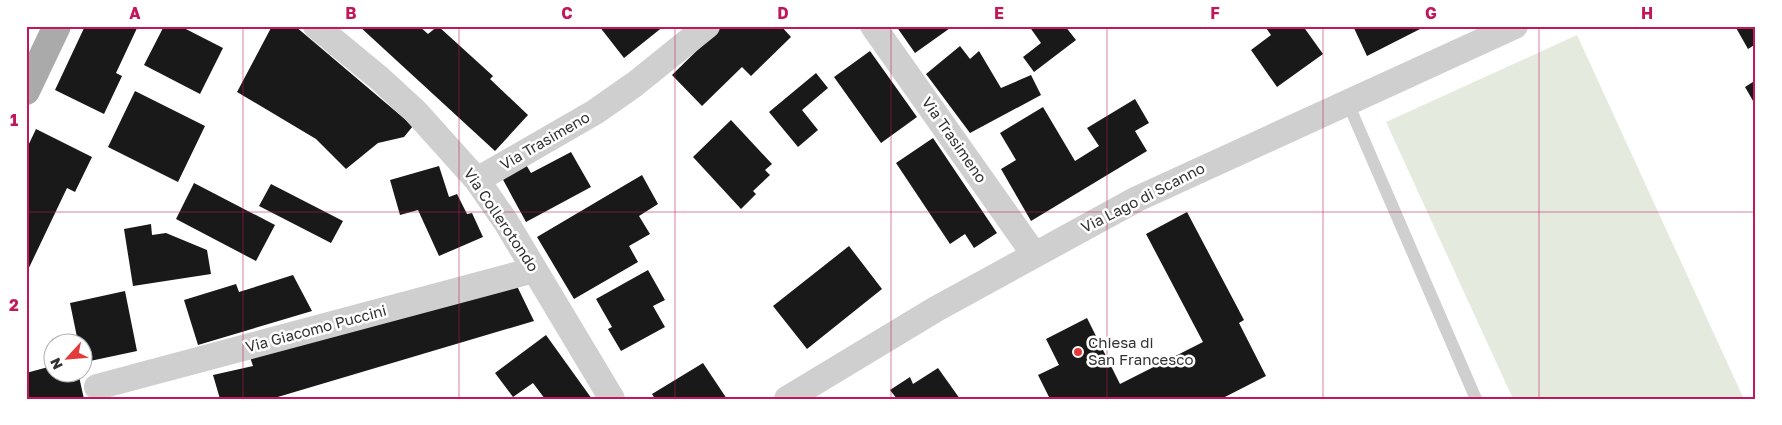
<svg xmlns="http://www.w3.org/2000/svg" width="1782" height="425" font-family="'Golos Text',sans-serif">
  <rect width="100%" height="100%" fill="#fff"/>
  <path fill="#e4ebde" d="M1577,35L1743,397L1740,399H1513L1386,122Z"/>
  <path fill="#191919" d="M85,26H138L116,73L122,76L104,114L55,90Z
    M164,26H180L223,48L200,94L144,65Z
    M272,26H295L413,126L404,137L378,143L346,169L316,139L237,92Z
    M359,26H419L428,34L438,26L493,76L490,79L528,115L495,151Z
    M599,26H664L624,58Z
    M722,26H781L791,37L751,76L742,67L702,106L672,75Z
    M896,26H953L915,53Z
    M1029,26H1065L1076,40L1034,72L1023,57L1041,43Z
    M1269,26H1303L1323,54L1277,87L1251,50L1271,35L1266,28Z
    M1353,26H1426L1367,56Z
    M1735,26H1756V44L1748,49Z
    M960,46L970,59L979,51L1001,88L1031,75L1041,95L970,133L926,74Z
    M870,51L917,117L881,143L834,77Z
    M816,73L828,88L802,110L818,130L798,147L769,112Z
    M1756,80V106L1745,87Z
    M135,91L205,126L178,182L108,147Z
    M1135,99L1149,123L1135,131L1147,151L1031,221L1001,169L1016,160L1000,133L1043,107L1075,161L1099,146L1087,128Z
    M731,120L772,164L765,170L770,175L753,191L756,194L741,209L693,157Z
    M36,129L92,157L75,192L67,188L26,274V150Z
    M933,138L997,233L974,248L965,234L950,244L896,163Z
    M571,152L591,187L526,222L501,176L525,163L531,173Z
    M439,166L449,197L457,194L467,214L472,213L483,237L439,256L418,210L400,215L390,180Z
    M642,175L658,204L639,216L650,234L629,246L638,262L574,299L537,237Z
    M194,183L275,225L256,261L176,219Z
    M271,184L343,221L331,243L259,206Z
    M1187,212L1244,320L1239,323L1266,376L1221,399H1050L1038,375L1059,365L1046,339L1087,318L1120,384L1203,342L1146,234Z
    M151,224L152,235L166,233L207,250L211,274L133,286L124,229Z
    M849,246L882,289L807,349L773,306Z
    M648,270L665,300L653,306L665,327L621,351L608,329L612,327L596,299Z
    M293,275L312,311L198,345L184,300L236,284L239,292Z
    M516,284L534,321L271,399H220L213,375L253,366L249,354Z
    M125,291L137,351L90,361L87,348L82,349V342H78L70,303Z
    M546,335L592,399H545L533,383L513,397L495,373Z
    M703,363L727,399H655L652,394Z
    M52,366V372H78L84,399H26V373Z
    M938,368L960,399H897L890,390L910,377L913,384Z"/>
  <g fill="none" stroke-linecap="round" stroke-linejoin="round">
    <path stroke="#cfcfcf" stroke-width="12" d="M1347,101L1476,399"/>
    <path stroke="#cfcfcf" stroke-width="26" d="M316,26L379,78L415,111L477,180L506,222L612,399
      M873,26L1034,254
      M477,180L595,112L635,84L707,26
      M97,387L534,270
      M787,399L936,309L1137,199L1515,26"/>
    <path stroke="#aaa" stroke-width="28" d="M26,91L57,26"/>
  </g>
  <path fill="none" stroke="#c2185b" stroke-width="1" stroke-opacity="0.55" d="M243,26V399M459,26V399M675,26V399M891,26V399M1107,26V399M1323,26V399M1539,26V399M26,212H1756"/>
  <circle fill="#e43a39" stroke="#fff" stroke-width="2" cx="1078" cy="352" r="5"/>
  <g text-anchor="middle" stroke-width="5" stroke-linejoin="round" paint-order="stroke">
    <g font-size="15" fill="#323232" stroke="#fff">
      <text transform="translate(954 140) rotate(55)" y="5">Via Trasimeno</text>
      <text transform="translate(545 141) rotate(-30)" y="5">Via Trasimeno</text>
      <text transform="translate(1143 198) rotate(-27)" y="5">Via Lago di Scanno</text>
      <text transform="translate(501 220) rotate(56)" y="5">Via Collerotondo</text>
      <text transform="translate(316 329) rotate(-15)" y="5">Via Giacomo Puccini</text>
    </g>
    <g font-size="15" fill="#323232" stroke="#fff" text-anchor="start">
      <text x="1088" y="348">Chiesa di<tspan x="1088" dy="17">San Francesco</tspan></text>
    </g>
  </g>
  <rect width="1782" height="425" fill="none" stroke="#ffffff" stroke-width="55"/>
  <g transform="translate(68 358) rotate(244)"><circle r="24" fill="#ffffff" stroke="#adadad"/>
  <path d="M0-4L9 19L0 12L-9 19Z" fill="#e43a39"/>
  <text y="-8" font-size="14" font-weight="bold" text-anchor="middle" fill="#323232">N</text>
  </g>
  <rect x="28" y="28" width="1726" height="370" fill="none" stroke="#c2185b" stroke-width="2"/>
  <g font-size="16" text-anchor="middle" font-weight="bold" fill="#c2185b">
    <text x="135" y="19">A</text>
    <text x="351" y="19">B</text>
    <text x="567" y="19">C</text>
    <text x="783" y="19">D</text>
    <text x="999" y="19">E</text>
    <text x="1215" y="19">F</text>
    <text x="1431" y="19">G</text>
    <text x="1647" y="19">H</text>
    <text x="14" y="126">1</text>
    <text x="14" y="311">2</text>
  </g>
</svg>
